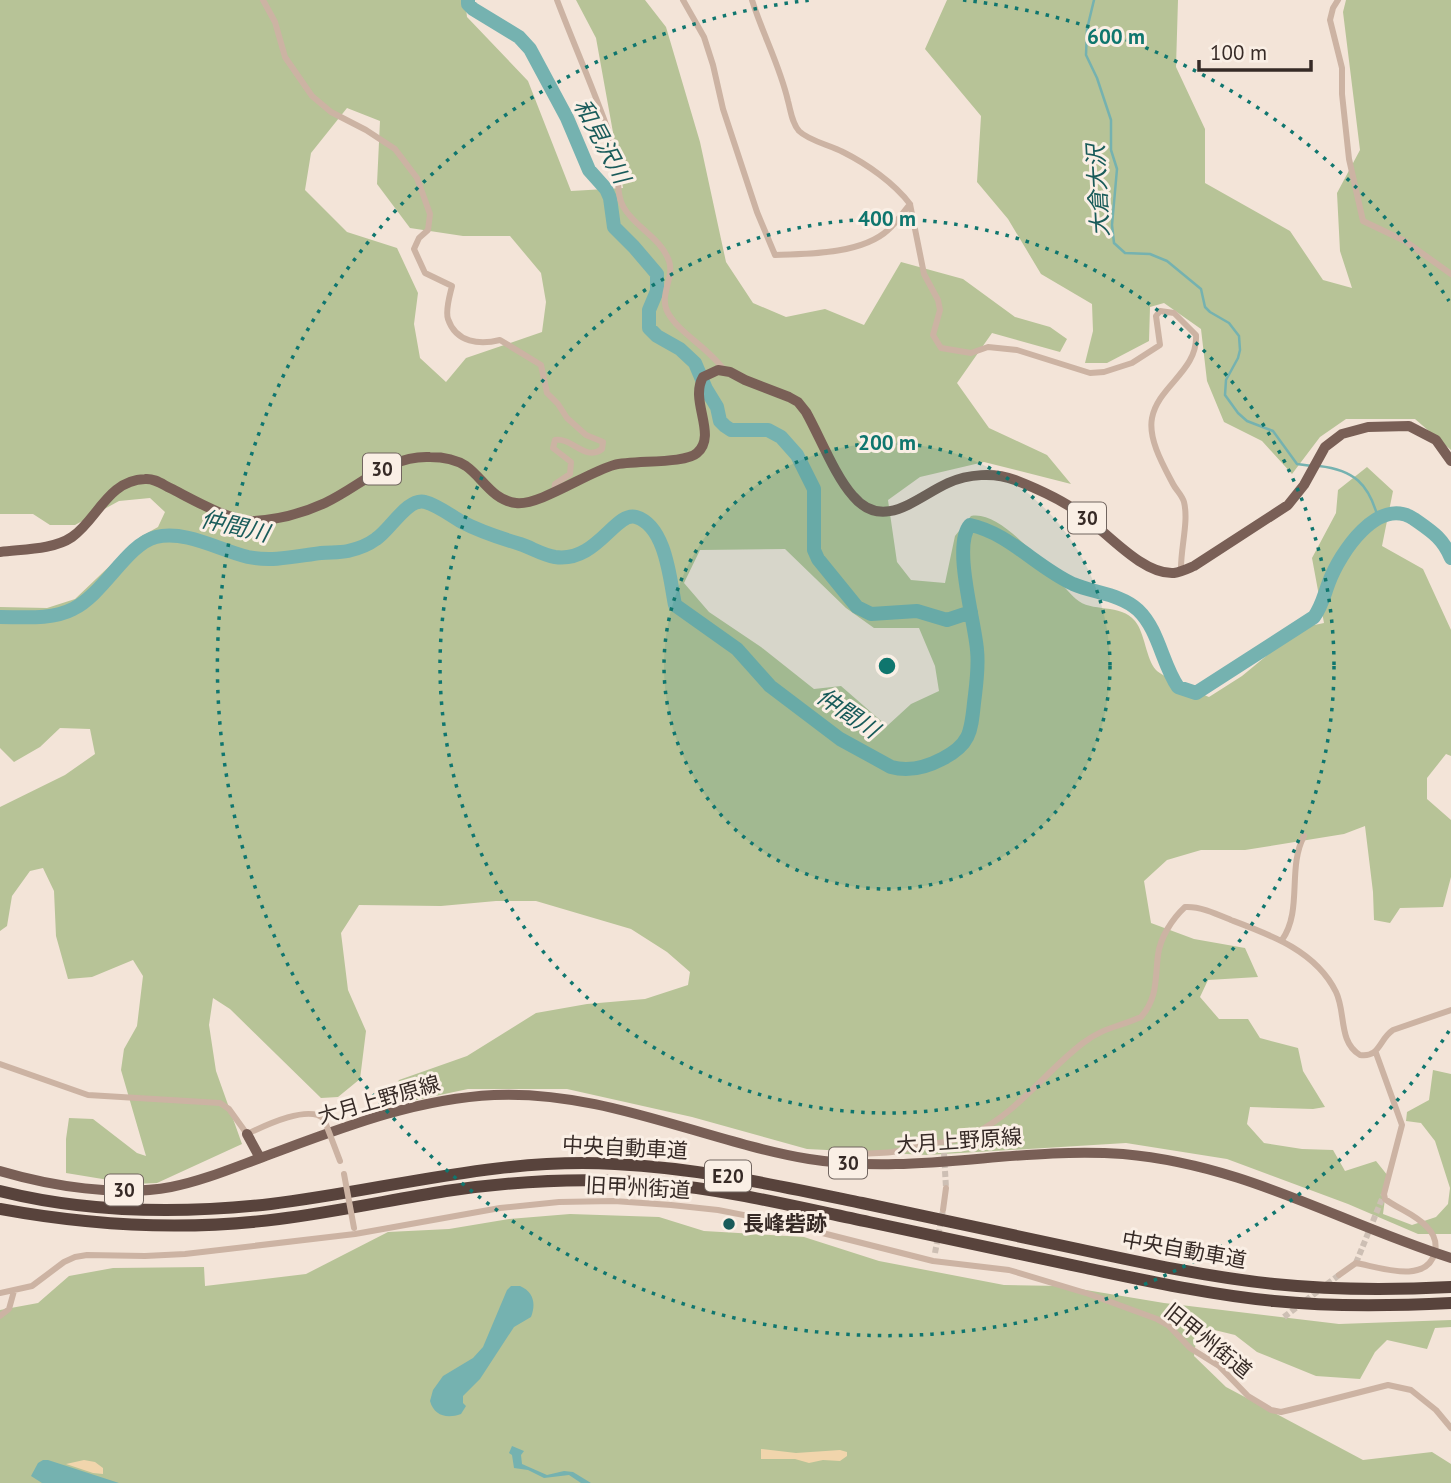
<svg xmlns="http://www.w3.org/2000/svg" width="1451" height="1483" font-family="'PT Sans','Noto Sans JP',sans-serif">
  <rect width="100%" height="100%" fill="#f3e4d8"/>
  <path fill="#b7c397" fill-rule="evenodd" d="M0,0H465L467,17L528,81L571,191L623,188L596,38L576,0H645L666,27L700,142L726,262L753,303L786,317L825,309L864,325L901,262L963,279L1015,317L1050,327L1067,339L1060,352L992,333L957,383L989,428L1047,455L1071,484L984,462L920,477L888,500L897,562L911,580L945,583L955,536L971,516C1004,509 1053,578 1076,599C1091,613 1121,603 1135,621C1145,633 1146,659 1156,670C1163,677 1198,692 1209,697L1242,676L1300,628L1324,623L1312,558L1336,513L1338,490L1367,467L1393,491L1382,546L1423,569L1451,630V756L1446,754L1427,778V799L1451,820V877L1443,907L1400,908L1390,923L1374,920L1373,892L1365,826L1344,834L1245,850H1201L1167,860L1144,881L1151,923L1194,939L1245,948L1258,977L1208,980L1200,997L1219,1019H1248L1260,1038L1298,1048L1303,1071L1325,1107L1313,1109L1250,1107L1247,1124L1264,1143L1302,1149L1333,1150L1345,1171L1376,1161L1388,1176L1383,1214L1412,1225L1436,1217L1448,1204L1450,1188L1435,1141L1421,1123L1406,1121L1407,1112L1429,1100L1433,1070L1451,1074V1234H1418L1348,1204L1227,1159L1126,1143L927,1155L807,1149L692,1117L567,1089H468L393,1105V1089L399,1080L467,1056L536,1013L587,1004L645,999L688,985L690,972L667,952L631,929L536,901H496L441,906L359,905L341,933L348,990L366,1031L360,1079L338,1097L321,1098L230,1009L213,998L209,1025L216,1071L242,1144L157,1183L133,1184L66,1173V1139L69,1118L93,1119L137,1153L146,1156L121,1070L124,1049L137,1026L143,976L133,960L92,977L68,979L56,936L54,891L43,868L30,871L12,896L7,926L0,931V807L65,775L95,754L90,729L60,728L40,747L14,762L0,748V607L47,608L75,599L140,537L158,527L165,512L150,498L119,501L75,525H50L33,514H0ZM347,108L380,121L377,184L410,228L463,236H510L541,273L546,302L542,332L466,358L446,382L420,358L414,324L418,293L397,248L347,232L305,190L311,153ZM785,549L846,608L874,628H919L935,666L939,691L911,704L887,726L841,686L814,689L761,647L709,612L684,583L700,550Z
    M947,0H1178L1176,67L1205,129V183L1290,231L1323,280L1352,288L1340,251L1337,193L1360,150L1343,12L1346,0H1451V450L1415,419H1346L1320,437L1292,474L1262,441L1224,422L1207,381L1201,329L1164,303L1150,307L1149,341L1107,363H1085L1093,331L1092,304L1041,274L1008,219L977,182L981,116L925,49Z
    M570,1214L659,1217L704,1231L804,1237L879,1261L1004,1285L1062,1286L1164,1303L1339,1324L1451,1320V1327L1435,1328L1427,1349L1387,1340L1375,1352L1360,1379L1316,1376L1257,1352L1235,1335L1198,1326L1194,1356L1226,1387L1363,1460L1432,1452L1451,1464V1483H0V1310L38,1303L69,1276L113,1268L204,1267L205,1286L306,1274L388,1232L449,1229L509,1219Z"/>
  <path fill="#f1d5ac" d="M761,1449L796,1453L840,1450L847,1452V1456L840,1461L823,1460L809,1463L795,1459H761Z
    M84,1460L95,1462L103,1468V1474L93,1473L66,1464Z"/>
  <path fill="#75b2b0" d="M520,1286C534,1292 536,1304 531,1317L514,1327L480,1379L463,1396V1403L466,1406L461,1414C447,1419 434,1416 430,1401L433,1390L443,1376L473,1358L483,1347L507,1290L511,1286Z
    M512,1446L524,1451L521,1455L522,1464L547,1475L564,1471L573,1472L591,1483H581L569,1475L544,1478L528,1470L514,1468L512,1455L509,1453Z
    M43,1460H48L119,1483H42L31,1476L38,1463Z"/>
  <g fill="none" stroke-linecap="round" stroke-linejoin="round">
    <path stroke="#75b2b0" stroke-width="2.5" d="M1094,0L1087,29L1086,55L1097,78L1111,120V150L1117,169L1112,225L1114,243L1125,253L1150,254L1167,261L1201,289L1205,307L1210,312L1229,323L1239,336L1240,350L1238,358L1226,380L1225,395L1238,413L1247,421L1273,431L1297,464L1312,466
      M1319,466C1354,470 1369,484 1378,518"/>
    <path stroke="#75b2b0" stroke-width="14" d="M468,0V4L473,9L519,37L530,49L567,118L589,170L606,189L610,198L614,227L634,247L657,274V291L649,310V328L657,336L680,349L695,363L706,389L717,407L720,421L725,426L731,430H768L781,437L797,455L814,489V550L818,559L857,607L871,614L917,611L947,620L971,612
      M0,617C23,617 52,620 73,609C104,594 127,544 156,537C186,530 219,550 248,557C273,562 297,556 321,553C330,552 339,553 348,551C357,549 368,545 376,539C390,530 408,497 425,502C437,505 450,515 462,522C481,532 500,538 520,544C532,548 543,555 555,557C597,563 615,511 636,517C666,526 670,580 675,605L737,649L770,686L840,739L891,767C909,772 925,768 942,759C970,745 971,732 974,703C976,686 979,668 977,650C975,622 952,545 970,525C1009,533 1036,567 1073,584C1094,593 1121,594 1138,610C1159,630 1162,664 1178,687L1196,693L1314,617C1322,606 1324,595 1329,582C1340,553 1378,495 1414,519C1431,531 1443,538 1451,558"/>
    <path stroke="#cdbfb4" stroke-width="6" stroke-dasharray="6 3" stroke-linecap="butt" d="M944,1153L946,1188
      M935,1253L943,1210
      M1356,1263L1384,1194
      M1284,1317L1339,1275"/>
    <path stroke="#ccb3a3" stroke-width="6" d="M263,0L275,22L285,57L312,96L331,112L366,130L395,149L417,178L430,214L428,230L419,238L414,249L425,273L452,286C450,295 445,310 448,319C456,343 480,345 500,340L541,365L547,393L558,404L567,418L586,435L603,442L602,449C585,462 572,437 555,440L553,448L571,462L570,474L555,484L554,491
      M557,0C576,50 598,99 615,150C621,168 614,192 624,208C636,228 661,238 669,261C675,278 658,295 668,313C680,334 709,348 724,370
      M683,0L704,37L713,65L723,109L757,212L775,255C808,254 862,254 888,230C896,223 903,213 910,204
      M752,0C763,35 780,66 788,101C791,112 792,123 799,131C809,141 830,145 843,152C867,164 894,183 910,204L924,274L938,300L940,310L933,335L941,348L971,353L988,347L1017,350L1090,373L1104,372L1132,363L1160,345L1156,316L1160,311L1174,313L1196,335C1198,371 1158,386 1152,418C1148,439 1163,465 1173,484C1176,490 1182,495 1184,502C1189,522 1180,550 1181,572
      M1338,0L1333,8L1330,20L1342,68V94L1349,159L1363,221L1405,241L1451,274
      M1282,940C1303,910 1287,868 1304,836
      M0,1064L88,1095L220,1103L229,1109L247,1134C264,1126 309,1104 324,1119
      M839,1161C862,1150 869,1155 892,1152C904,1151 916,1145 929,1144C945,1142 960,1140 975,1133C1018,1112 1046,1071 1083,1043C1104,1027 1119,1027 1141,1017C1158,998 1155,978 1158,955C1160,938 1172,919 1185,907C1200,906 1217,914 1231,920C1271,935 1316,951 1336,992C1346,1012 1338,1042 1360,1055C1380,1058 1379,1039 1393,1030L1451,1010
      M943,1210L946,1188
      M1339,1275L1356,1263C1379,1267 1427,1285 1435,1252C1437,1242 1433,1233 1427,1227C1415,1214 1398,1209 1385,1199L1384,1194L1402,1125L1376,1053
      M0,1293L32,1286L64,1262L75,1257L87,1255L145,1256L185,1254L355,1234L500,1208L559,1202L614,1201L671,1205L718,1210L779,1222L933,1261L1009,1270L1089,1294L1157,1319L1168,1325L1190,1348L1219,1366L1248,1396L1271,1410L1281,1412L1302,1407L1388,1385L1411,1390L1436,1410L1451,1428
      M0,1316L9,1309L14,1291"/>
    <path stroke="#795f56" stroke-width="10" d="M0,552C22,549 53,550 72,537C97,520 108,480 145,479C154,478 162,484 170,488C192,499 229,521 253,521C277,520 303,513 325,503C361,486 389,455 430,457C442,457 455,459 466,466C483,478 492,500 516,503C539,506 588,472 614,465C634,460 685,464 697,453C718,435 689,401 703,377L718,370L730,372L745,380L789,397L798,402L806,412C820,437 835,476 853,496C883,532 917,497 948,483C968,474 994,472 1015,480C1038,489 1061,499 1081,514C1106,531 1142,575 1174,573C1181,572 1187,569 1194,566L1288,505L1304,485L1325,447L1342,434L1368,427L1409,426L1436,440L1451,461
      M247,1134L260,1158
      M0,1171C51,1186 118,1197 171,1187C202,1181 233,1168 263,1157C339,1129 413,1099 494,1095C604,1090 703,1141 809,1159C914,1176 1018,1146 1123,1154C1247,1165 1337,1222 1451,1258"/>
    <path stroke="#58433c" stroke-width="12" d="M0,1191C88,1213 181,1214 271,1204C386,1190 498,1157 615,1164C699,1168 780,1186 862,1203C934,1219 1006,1234 1078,1249C1143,1263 1208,1277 1274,1284C1333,1290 1392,1290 1451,1287
      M0,1209C92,1226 185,1231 279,1219C335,1212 390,1200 446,1191C514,1181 583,1177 652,1183C725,1189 797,1207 869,1222C941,1237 1013,1252 1086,1268C1148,1281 1211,1295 1274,1301C1333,1307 1392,1306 1451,1303"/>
    <path stroke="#ccb3a3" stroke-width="6" d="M324,1119L340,1161
      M344,1174L354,1228"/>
  </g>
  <circle cx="887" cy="666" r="223" fill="#0f766e" fill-opacity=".12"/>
  <g fill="none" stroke="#0f766e" stroke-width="3.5" stroke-dasharray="3.5 7">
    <circle cx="887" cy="666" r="223"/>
    <circle cx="887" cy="666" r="447"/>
    <path d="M1449 1031A670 670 0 1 1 811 0M963 0A670 670 0 0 1 1449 301"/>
  </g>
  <circle fill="#195b5a" stroke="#faefe5" stroke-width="2.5" cx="729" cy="1224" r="7"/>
  <g text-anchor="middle" stroke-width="6" stroke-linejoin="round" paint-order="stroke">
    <g fill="#faefe5" stroke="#71655f" stroke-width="2">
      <rect x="363" y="453.5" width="38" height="31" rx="5"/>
      <rect x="1068" y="502.5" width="38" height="31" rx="5"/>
      <rect x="829" y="1147.5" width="38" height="31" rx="5"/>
      <rect x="705" y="1160.5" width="46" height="31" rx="5"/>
      <rect x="105" y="1174.5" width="38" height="31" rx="5"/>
    </g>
    <g font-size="19" font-weight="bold" fill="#362a26">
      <text x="382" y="476">30</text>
      <text x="1087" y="525">30</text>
      <text x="848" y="1170">30</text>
      <text x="728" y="1183">E20</text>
      <text x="124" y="1197">30</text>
    </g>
    <g font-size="21" fill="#362a26" stroke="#faefe5">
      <text transform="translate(379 1100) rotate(-16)" y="7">大月上野原線</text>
      <text transform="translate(959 1141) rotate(-4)" y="7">大月上野原線</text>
      <text transform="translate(625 1148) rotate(3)" y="7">中央自動車道</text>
      <text transform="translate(638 1188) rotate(3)" y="7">旧甲州街道</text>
      <text transform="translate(1184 1250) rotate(10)" y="7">中央自動車道</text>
      <text transform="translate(1208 1341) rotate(39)" y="7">旧甲州街道</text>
    </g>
    <g font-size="21" font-weight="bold" fill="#362a26" stroke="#faefe5" text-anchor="start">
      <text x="743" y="1231">長峰砦跡</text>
    </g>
    <g font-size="23" font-style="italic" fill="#195b5a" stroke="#faefe5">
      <text transform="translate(602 141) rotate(62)" y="8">和見沢川</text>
      <text transform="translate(1098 191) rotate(-93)" y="8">大倉大沢</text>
      <text transform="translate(235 526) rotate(13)" y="8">仲間川</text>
      <text transform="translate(848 713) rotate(34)" y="8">仲間川</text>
    </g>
  </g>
  <circle cx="887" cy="666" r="10" fill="#0f766e" stroke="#faefe5" stroke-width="3.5"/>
  <g font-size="21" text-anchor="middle" font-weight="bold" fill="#0f766e" stroke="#faefe5" stroke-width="6" stroke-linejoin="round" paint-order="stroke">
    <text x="1116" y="44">600 m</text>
    <text x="887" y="226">400 m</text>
    <text x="887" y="450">200 m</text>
  </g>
  <path d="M1199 60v10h112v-10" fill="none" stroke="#362a26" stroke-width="3.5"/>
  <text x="1210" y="60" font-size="21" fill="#362a26" stroke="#faefe5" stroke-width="5" paint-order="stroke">100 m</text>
</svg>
